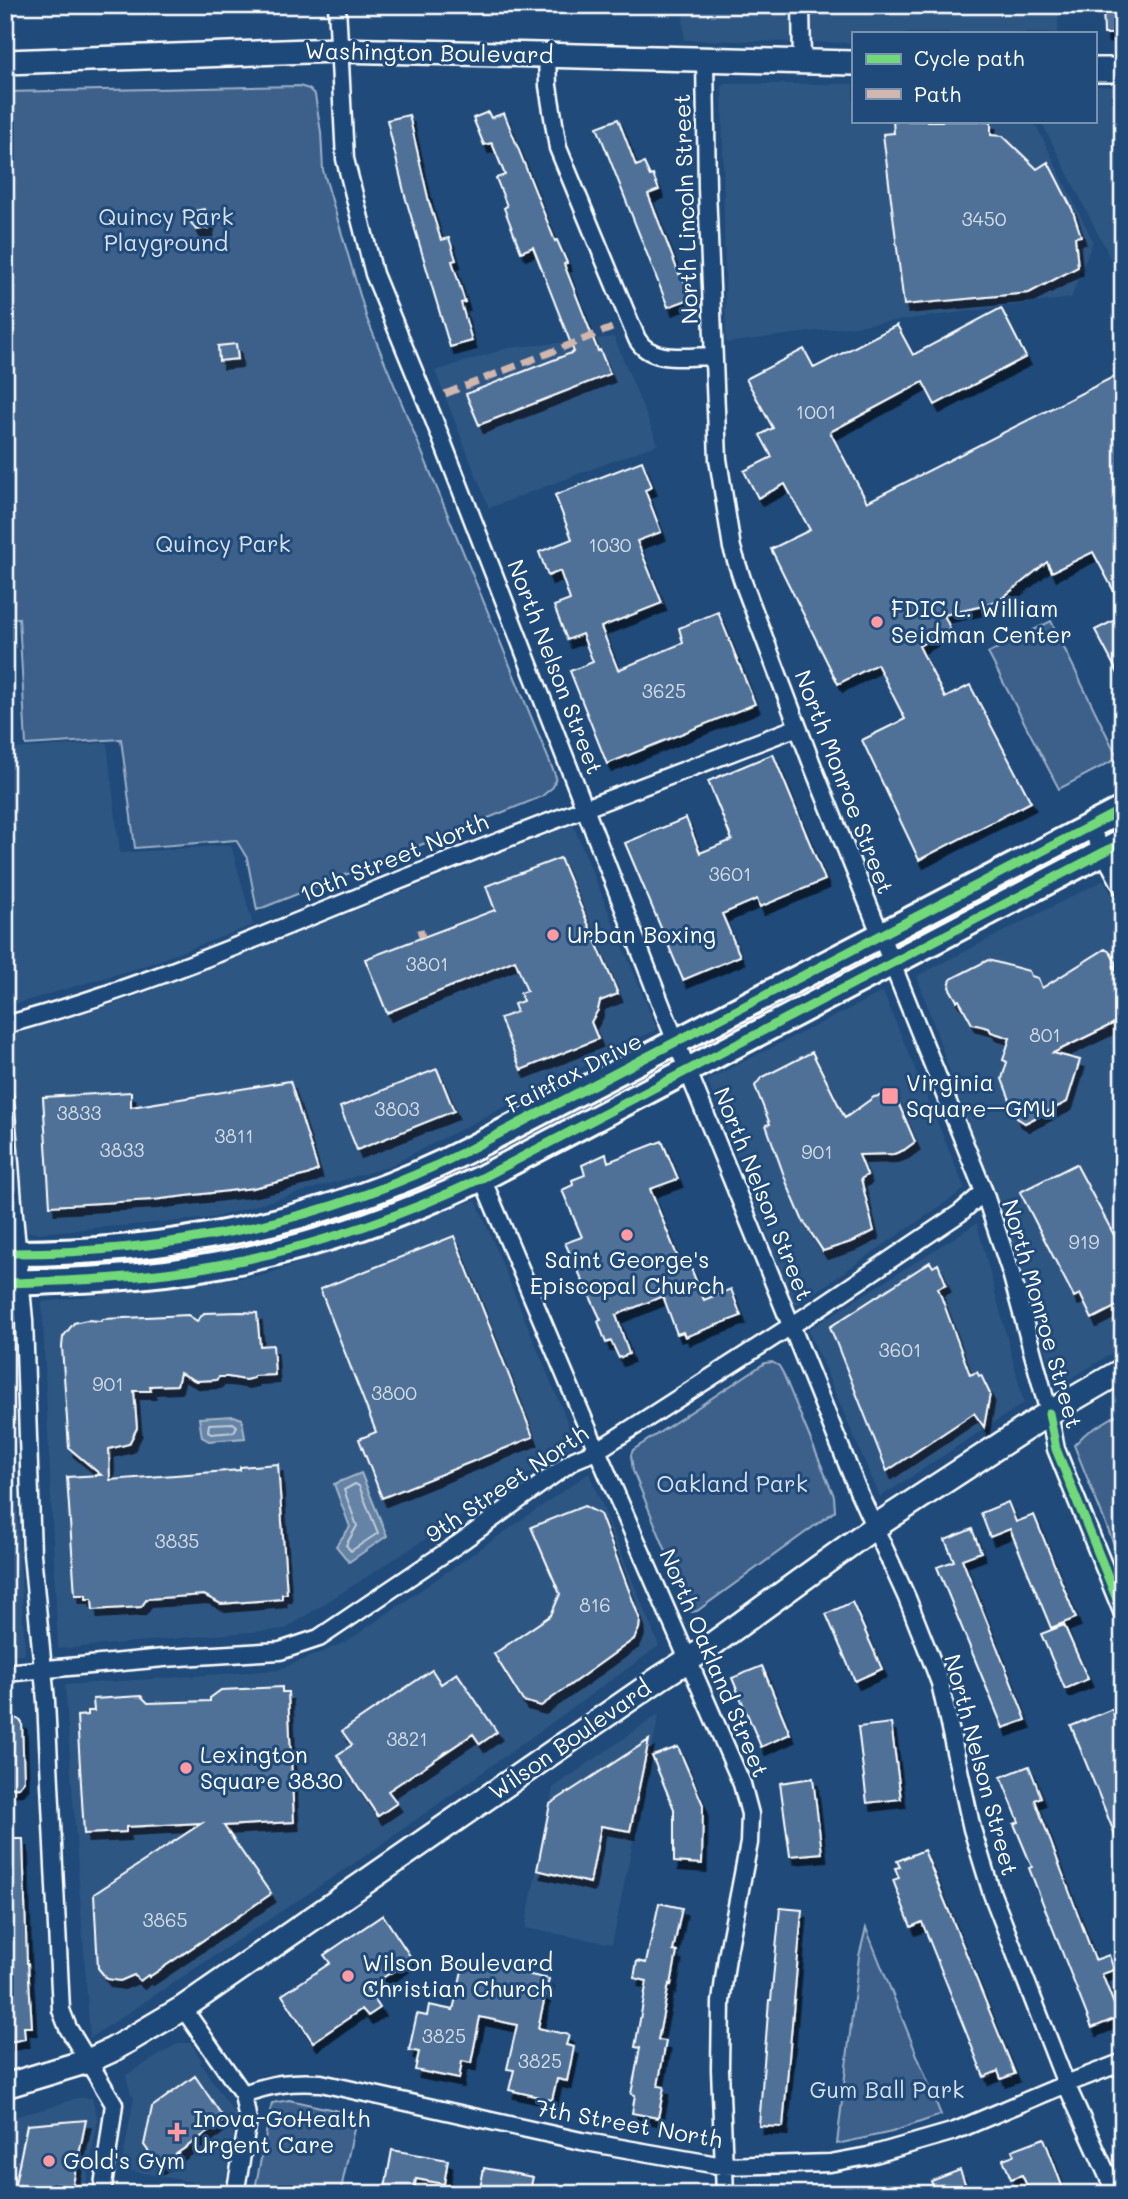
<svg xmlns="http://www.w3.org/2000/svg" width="1128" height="2199" font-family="Mali,sans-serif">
  <defs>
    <filter id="shadow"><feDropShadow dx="4.5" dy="8" stdDeviation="0" flood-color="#0009"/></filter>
  </defs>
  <rect width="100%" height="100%" fill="#1f4a7a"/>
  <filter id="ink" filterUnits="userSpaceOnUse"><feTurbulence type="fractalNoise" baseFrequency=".0143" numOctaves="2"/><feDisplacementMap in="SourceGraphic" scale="14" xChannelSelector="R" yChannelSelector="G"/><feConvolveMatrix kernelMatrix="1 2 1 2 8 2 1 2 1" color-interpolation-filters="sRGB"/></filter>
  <g filter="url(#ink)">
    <path fill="#2e5683" d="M683,5H1058V33H853V43L684,40Z
      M722,84H853V121H1034L1093,241L1071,298L726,343Z
      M1095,86L1123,87V283L1041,121H1095Z
      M614,337L658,444L489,508L435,371L508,348Z
      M5,659L12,749L107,743L120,853L231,845L253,925L141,967L5,1007Z
      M573,825L657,1029L387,1167L213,1218L37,1233L5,1228V1033L31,1029L130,999Z
      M1104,880L1123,917V1347L1058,1386L917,976Z
      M883,992L965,1189L795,1306L707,1080Z
      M476,1200L576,1443L285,1629L58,1649L42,1302L265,1275Z
      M977,1223L1024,1403L880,1497L808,1330Z
      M5,1302H7L25,1654L5,1655Z
      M589,1473L659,1646L371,1852L90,2038L65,1685L278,1670L346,1642Z
      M659,1714L612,1944L525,1928L553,1788Z
      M179,2043H191L202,2061L200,2063L237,2117L224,2188L121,2169L134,2097L131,2095L126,2075Z
      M77,2098H92L98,2120L86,2184L73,2194H5V2119L48,2108Z"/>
    <path fill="#3c618b" stroke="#9eb0c5" stroke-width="2" d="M299,86L309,89L315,95L321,132L323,170L367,319L556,777L553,787L541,797L257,910L247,858L236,840L135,848L121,739L26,745L19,618L5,620V92Z
      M1051,621L1118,758L1059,789L988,653Z
      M772,1362L779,1366L783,1373L834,1496L835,1511L697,1611L691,1612L633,1471L631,1455L633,1450L765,1363Z
      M1123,1411V1567L1074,1445L1085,1434Z
      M866,1928L941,2115L892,2132L837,2144L859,1956Z
      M289,2100L357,2115L340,2194H254L272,2103Z"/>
    <path fill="#6583a4" stroke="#a3b5c8" stroke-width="2" d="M234,1416L242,1419L245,1438L209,1441L202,1437L199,1418Z
      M361,1473L387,1536L349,1562L336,1546L350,1527L334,1484Z"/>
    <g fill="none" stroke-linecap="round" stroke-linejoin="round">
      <path stroke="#c1cddb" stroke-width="2" d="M233,1423L237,1426L234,1432L211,1434L208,1431L209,1424Z
        M355,1484L359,1486L378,1533L351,1551L346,1545L357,1526L344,1490Z"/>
    </g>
    <path fill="#507197" stroke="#fff" stroke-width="2" filter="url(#shadow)" d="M1103,5H1123V34H1104Z
      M488,112L491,118L504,113L555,241L557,240L567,263L564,264L598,351L600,350L610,374L479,425L466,394L574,352L533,247L521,252L504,208L507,206L496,178L505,175L492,143L484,145L473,118Z
      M409,115L429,202L441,240L449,238L456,260L452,261L465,302L461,303L472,341L450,347L405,196L387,120Z
      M618,119L636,166L644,163L650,176L653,175L659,190L648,194L679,274L681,273L688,289L686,290L690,299L668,307L597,127Z
      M893,121H991V135L1003,136L1037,169L1048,162L1072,209L1081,236L1075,237L1078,267L1029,293L904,305L883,134L894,133Z
      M204,209L211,217L208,228L196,230L190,221L194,211Z
      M1001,308L1026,357L935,405L923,382L830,432L867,502L1117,375L1123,387V608L1093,552L1052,572L1047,562L1001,599L983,606L944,615L950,628L919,646L945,698L970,685L1031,802L919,860L862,740L905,719L877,664L838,684L771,549L810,530L785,484L758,498L744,471L772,457L760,435L773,428L746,379L804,349L814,368L897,325L913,355Z
      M236,344L238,359L219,361L218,346Z
      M642,461L652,487L645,490L661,532L637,541L662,603L601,627L618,670L683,643L679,628L718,612L755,704L607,764L570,671L593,662L582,634L567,640L554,606L570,600L560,571L548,576L539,552L572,539L555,495Z
      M1123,616V683L1095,630Z
      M773,754L825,880L760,907L757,899L722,914L740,956L683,980L625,843L686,818L700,853L732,840L708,781Z
      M560,858L618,994L600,1001L598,1010L591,1022L598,1039L521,1070L500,1018L517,1012L514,1004L523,1001L520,993L527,991L515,960L387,1013L365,959L495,910L486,886Z
      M1105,949L1110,952L1117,965L1114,966L1123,983V1019L1053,1053L1080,1060L1067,1102L1025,1123L1017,1118L1002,1079L1007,1062L1003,1060L1010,1038L991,1032L989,1028L972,1024L959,1000L957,1001L949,987L951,979L988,960L1029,971L1031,976L1038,978L1042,988Z
      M812,1052L845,1118L874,1097L894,1093L915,1142L904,1150L894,1154L859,1155L867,1175L861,1179L874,1231L854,1241L823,1251L802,1219L787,1184L766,1125L770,1124L755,1086L761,1078Z
      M437,1069L454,1111L357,1150L340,1107Z
      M290,1081L318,1170L307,1175L253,1188L153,1200L50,1206L43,1097L131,1092V1107Z
      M662,1141L678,1179L650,1189L682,1268L690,1266L704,1300L731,1289L741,1316L685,1337L683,1332L677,1334L663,1296L616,1315L629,1354L619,1358L611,1341L606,1343L598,1321L601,1320L565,1243L582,1237L562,1190L573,1185L572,1180L585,1175L582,1165L606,1154L608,1162Z
      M1076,1164L1115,1237L1123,1233V1303L1092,1319L1080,1294L1074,1297L1020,1192Z
      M454,1236L533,1437L382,1498L359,1439L376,1432L320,1289Z
      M930,1262L933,1267L938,1264L946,1284L938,1288L970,1375L977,1372L979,1376L981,1375L990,1394L984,1427L974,1413L887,1471L830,1327Z
      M242,1312L257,1313L260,1346L273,1345L275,1375L254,1376V1378L245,1380L228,1377H219L216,1380L196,1381L180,1373L177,1385L150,1386L151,1391H134L137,1428L129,1444L109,1449L110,1480L240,1470V1467L278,1464L287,1594H282V1599L221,1604L204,1595L147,1599L141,1607L93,1610L92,1599H86V1595H75L67,1477L101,1475L69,1448L62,1347L63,1337L74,1323L87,1320L101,1321L103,1319L188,1315L197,1321L204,1313Z
      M1008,1502L1016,1522L1034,1515L1076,1618L1051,1628L1010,1529L990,1537L981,1513Z
      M584,1506L600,1514L640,1620L639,1629L634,1639L541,1706L523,1701L494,1654L551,1615L560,1594L531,1527Z
      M972,1529L981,1552L962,1559L1026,1720L1003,1728L937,1567L954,1561L945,1540Z
      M852,1602L882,1669L855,1681L826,1614Z
      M1064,1625L1088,1679L1065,1689L1041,1634Z
      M762,1666L790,1734L761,1747L732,1678Z
      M432,1670L441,1684L457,1673L497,1732L480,1744L473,1734L388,1791L397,1803L378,1816L337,1755L352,1745L342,1731Z
      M282,1687V1692H288L294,1822L224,1826L271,1894L149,1977L148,1975L140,1981L134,1975L120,1981L107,1979L98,1968L94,1894L202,1823L126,1827V1832L84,1834L77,1716L88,1715V1711H94L93,1699L141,1696L148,1703L210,1701V1698L221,1690Z
      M1112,1709L1123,1736L1122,1852L1071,1726Z
      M5,1711L22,1722L24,1781L19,1787L5,1788Z
      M891,1723L901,1799L867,1803L858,1727Z
      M649,1740L630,1831L601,1826L590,1883L537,1870L550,1804Z
      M678,1747L703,1805L702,1864L674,1862V1809L652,1756Z
      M1029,1766L1041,1797L1035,1800L1095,1960L1109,1955L1114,1970L1102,1974L1119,2017L1092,2028L1029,1868L1032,1867L1014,1824L1019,1822L1001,1777Z
      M813,1778L822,1853L790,1856L780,1783Z
      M5,1839H23L27,1963H28L32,2027H24L25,2039L5,2043Z
      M924,1850L1015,2074L1001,2079L998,2071L984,2077L922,1922L911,1927L893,1880L899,1878L895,1868L900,1867L897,1861Z
      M659,1903L682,1908L673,1951L677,1952L671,1985L669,1984L658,2040L666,2041L658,2086L664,2087L658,2118L632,2113L635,2095L631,2094L640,2048L635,2047L647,1981L634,1978L637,1961L646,1963Z
      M780,1908L802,1910L783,2127L759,2126L769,2000H771Z
      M383,1915L412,1959L367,1988L380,2008L368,2016L362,2009L313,2042L282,1995L330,1963L324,1955Z
      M492,1961L527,1968L526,1974L549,1979L538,2028L569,2035L566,2045L574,2047L567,2081L557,2079L552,2100L509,2090L514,2070L507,2069L517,2025L480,2017L471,2063L462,2061L459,2079L415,2070L419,2052L409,2050L417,2014L427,2016L429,2005L453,2010L464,1962L491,1967Z
      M195,2076L225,2120L159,2166L144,2145L152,2107Z
      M86,2120L71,2194H13L27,2125Z
      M1044,2138L1065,2194H1031L1022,2175L1011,2179L1003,2159L1014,2155L1012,2150Z
      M392,2150L448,2160L444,2184L416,2179L413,2194H384Z
      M484,2168L533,2177L529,2194H479Z
      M960,2170L969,2194H936L931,2181Z"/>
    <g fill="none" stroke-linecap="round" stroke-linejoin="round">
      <defs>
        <path id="street" d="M337,5L345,159L374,274L432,415L664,1012L859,1493L907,1598L931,1659L940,1683L972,1829L992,1894L1066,2084L1116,2194
          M801,5L802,62
          M547,55L548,86L558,148L637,339C651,364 688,356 713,356
          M705,60L707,189L718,459L732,548L743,582L815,772L984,1192L1011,1273L1049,1413L1056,1449L1123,1614
          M1089,826L1123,888
          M5,1025C137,990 261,936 388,885C524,831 661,779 798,727
          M5,1099L14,1215L24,1320L32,1554L46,1701L61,2010L68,2028L114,2104L102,2194
          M482,1178L587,1427L742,1784L750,1814L749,1843L727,1957L721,2002L720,2069L725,2194
          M5,1673L164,1658L280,1651L319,1638L458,1544L574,1460L598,1450L811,1313L960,1213L984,1192
          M183,2008L243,2094L248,2121L235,2194
          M243,2094C272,2084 290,2081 321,2083L581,2141L723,2166L830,2163L868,2156L955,2131L1066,2084L1123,2062"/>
        <path id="secondary" d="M5,62L337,50L853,63
          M1095,70H1123
          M5,2086L88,2061L112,2050L183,2008L660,1678L710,1646L873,1528L1049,1413L1123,1370"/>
        <path id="primary" d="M5,1253C164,1254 326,1223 468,1150L1123,809
          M5,1283C76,1281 149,1278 218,1265C310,1248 398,1218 482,1178L1123,842"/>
      </defs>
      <use href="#street" stroke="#fff" stroke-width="21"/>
      <use href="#secondary" stroke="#fff" stroke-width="28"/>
      <use href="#primary" stroke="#fff" stroke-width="30"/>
      <use href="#street" stroke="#1f4a7a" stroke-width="16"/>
      <use href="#secondary" stroke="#1f4a7a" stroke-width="23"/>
      <use href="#primary" stroke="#1f4a7a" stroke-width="24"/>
      <path stroke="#d1b7ad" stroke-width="7" stroke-dasharray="14 7" stroke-linecap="butt" d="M445,394L612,328
        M420,929L422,937"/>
      <defs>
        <path id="cycleway" d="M5,1253C164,1254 326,1223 468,1150L1123,809
          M5,1283C76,1281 149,1278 218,1265C310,1248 398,1218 482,1178L1123,842
          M1049,1413L1056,1449L1123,1614"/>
      </defs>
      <use href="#cycleway" stroke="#1f4a7a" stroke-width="13"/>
      <use href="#cycleway" stroke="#71d979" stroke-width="9"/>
    </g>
  </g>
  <g fill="#ff9aa2" stroke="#1f4a7a" stroke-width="2.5">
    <circle cx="877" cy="622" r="7"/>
    <circle cx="553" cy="935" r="7"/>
    <rect x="881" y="1087" width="18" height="18" rx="3.5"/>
    <circle cx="627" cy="1235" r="7"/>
    <circle cx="186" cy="1768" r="7"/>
    <circle cx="348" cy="1976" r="7"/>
    <path d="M173.5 2121.5h7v7h7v7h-7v7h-7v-7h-7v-7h7z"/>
    <circle cx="49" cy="2161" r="7"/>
  </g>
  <g text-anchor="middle" stroke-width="6" stroke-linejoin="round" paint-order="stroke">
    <g font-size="19" fill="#d3dce5">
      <text x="984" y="226">3450</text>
      <text x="816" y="419">1001</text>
      <text x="610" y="552">1030</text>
      <text x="664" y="698">3625</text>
      <text x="730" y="881">3601</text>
      <text x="427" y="971">3801</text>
      <text x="1045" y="1042">801</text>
      <text x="397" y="1116">3803</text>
      <text x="79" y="1120">3833</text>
      <text x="234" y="1143">3811</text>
      <text x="122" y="1157">3833</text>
      <text x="817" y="1159">901</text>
      <text x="1084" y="1249">919</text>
      <text x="900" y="1357">3601</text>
      <text x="108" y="1391">901</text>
      <text x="394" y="1400">3800</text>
      <text x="177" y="1548">3835</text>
      <text x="595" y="1612">816</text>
      <text x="407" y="1746">3821</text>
      <text x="165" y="1927">3865</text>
      <text x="444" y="2043">3825</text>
      <text x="540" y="2068">3825</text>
    </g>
    <g font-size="23" fill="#fff" stroke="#1f4a7a">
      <text transform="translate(429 53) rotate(1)" y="8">Washington Boulevard</text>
      <text transform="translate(686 209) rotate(-92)" y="8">North Lincoln Street</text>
      <text transform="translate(555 667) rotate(69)" y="8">North Nelson Street</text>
      <text transform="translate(844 782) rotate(69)" y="8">North Monroe Street</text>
      <text transform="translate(394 858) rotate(-22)" y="8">10th Street North</text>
      <text transform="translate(574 1073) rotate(-27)" y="8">Fairfax Drive</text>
      <text transform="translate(763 1194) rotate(68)" y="8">North Nelson Street</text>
      <text transform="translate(1042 1314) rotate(74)" y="8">North Monroe Street</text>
      <text transform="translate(507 1484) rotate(-34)" y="8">9th Street North</text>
      <text transform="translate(714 1663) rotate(67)" y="8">North Oakland Street</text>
      <text transform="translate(570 1740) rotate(-35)" y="8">Wilson Boulevard</text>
      <text transform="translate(981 1765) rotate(75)" y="8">North Nelson Street</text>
      <text transform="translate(629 2124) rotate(10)" y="8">7th Street North</text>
    </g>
    <g font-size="23" fill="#d8dfe8" stroke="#1f4a7a">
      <text x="166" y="225">Quincy Park<tspan x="166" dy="26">Playground</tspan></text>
      <text x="223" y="552">Quincy Park</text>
      <text x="732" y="1492">Oakland Park</text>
      <text x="887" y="2098">Gum Ball Park</text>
    </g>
    <g font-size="23" fill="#fff" stroke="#1f4a7a" text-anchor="start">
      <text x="891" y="617">FDIC L. William<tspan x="891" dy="26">Seidman Center</tspan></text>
      <text x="567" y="943">Urban Boxing</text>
      <text x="906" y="1091">Virginia<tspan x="906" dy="26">Square–GMU</tspan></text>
      <text x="627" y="1268" text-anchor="middle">Saint George's<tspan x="627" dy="26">Episcopal Church</tspan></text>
      <text x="200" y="1763">Lexington<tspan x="200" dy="26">Square 3830</tspan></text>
      <text x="362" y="1971">Wilson Boulevard<tspan x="362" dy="26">Christian Church</tspan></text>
      <text x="193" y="2127">Inova-GoHealth<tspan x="193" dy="26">Urgent Care</tspan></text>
      <text x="63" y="2169">Gold's Gym</text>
    </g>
  </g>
  <rect width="1128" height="2199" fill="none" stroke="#1f4a7a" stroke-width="28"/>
  <rect x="14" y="14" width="1100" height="2171" fill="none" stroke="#fff" stroke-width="2.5" filter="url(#ink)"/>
  <rect x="852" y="32" width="245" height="91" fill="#1f4a7a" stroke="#7992af" stroke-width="2"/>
  <rect x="866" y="54" width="35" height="10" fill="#71d979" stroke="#7992af" stroke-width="2"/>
  <text x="914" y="66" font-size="21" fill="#ffffff">Cycle path</text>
  <rect x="866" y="89" width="35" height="10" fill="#d1b7ad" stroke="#7992af" stroke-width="2"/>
  <text x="914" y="102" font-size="21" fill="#ffffff">Path</text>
</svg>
